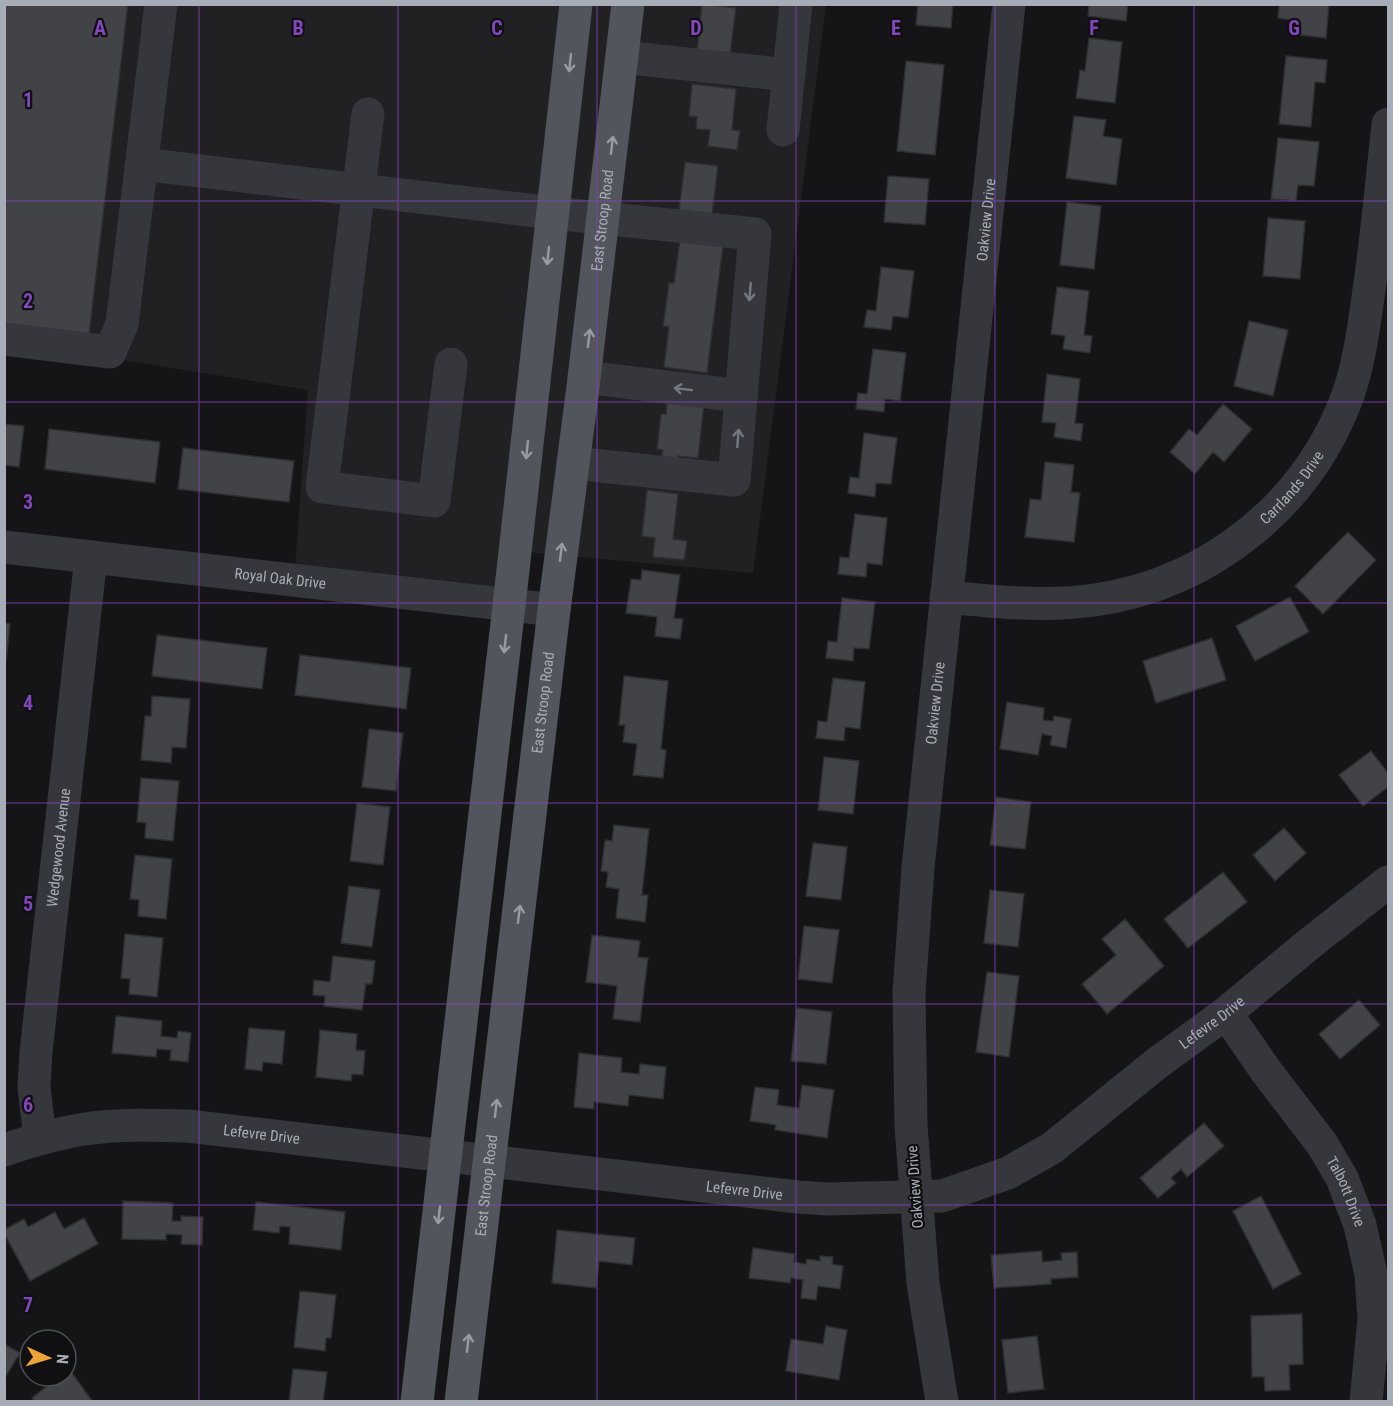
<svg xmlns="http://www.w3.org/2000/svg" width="1393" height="1406" font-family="'Roboto Condensed',sans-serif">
  <rect width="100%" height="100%" fill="#151517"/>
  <path fill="#212124" d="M4,5H826L753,573L516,551L509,606L294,581L308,390L5,341Z"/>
  <path fill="#414347" stroke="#2f2f33" stroke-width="1.5" d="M4,4H128L89,335L4,324Z
    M702,4L736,8L730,54L697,51Z
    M918,4H953L951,28L916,25Z
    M1089,4H1128L1126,21L1088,16Z
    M1279,4H1329L1326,38L1290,34L1292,20L1278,18Z
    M1089,38L1122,42L1115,103L1076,98L1080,70L1085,71Z
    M1286,56L1327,60L1325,83L1315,82L1311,127L1279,124Z
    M906,61L944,65L935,155L897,151Z
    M692,84L736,89L732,130L740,131L737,150L708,146L710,130L696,129L697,117L689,116Z
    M1074,116L1106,120L1103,136L1122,139L1116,185L1066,178Z
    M1278,138L1319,142L1314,186L1298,185L1296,201L1271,199Z
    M685,162L718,166L712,214L679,210Z
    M888,176L929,179L925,225L884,222Z
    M1067,202L1101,206L1094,269L1060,265Z
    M1268,218L1305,221L1300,279L1263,276Z
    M680,240L723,246L707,373L664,367L669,327L663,326L669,283H674Z
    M881,267L914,271L908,318L893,316L891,330L864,327L867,310L876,311Z
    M1057,287L1089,291L1084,335L1092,336L1090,353L1063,349L1065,336L1051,334Z
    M1249,321L1288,330L1273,396L1234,386Z
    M873,349L906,353L900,401L885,399L884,412L856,409L858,393L867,394Z
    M1047,374L1080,379L1075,423L1083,424L1081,441L1054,437L1056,423L1042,422Z
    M667,400L704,404L698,458L678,456V462L661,461L663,450L657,449L661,414H666Z
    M1223,404L1252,429L1224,462L1213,452L1195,474L1170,452L1189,429L1197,435Z
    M4,424L24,426L19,467L4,465Z
    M49,429L160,442L155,483L45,469Z
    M864,433L897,438L891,484L876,483L875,497L848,493L850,477L859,478Z
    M183,448L294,461L289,502L178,489Z
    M1045,462L1074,465L1071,492L1080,493L1074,542L1025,537L1030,499L1041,500Z
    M647,490L678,494L673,539L687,541L684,560L653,557L655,538L642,536Z
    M855,514L887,518L882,565L867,563L866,577L838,574L840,557L849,558Z
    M1348,532L1376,560L1323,614L1295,586Z
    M642,570L680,575L674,618L683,619L680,639L655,636L657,617L626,613L631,579L641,580Z
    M1290,597L1309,632L1255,661L1236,626Z
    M842,598L875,602L869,649L854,648L853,661L826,658L828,641L837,642Z
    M4,623L10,624L6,662H4Z
    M157,635L267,648L262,689L152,676Z
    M1212,638L1226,680L1156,703L1143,661Z
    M300,655L411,668L406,709L295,695Z
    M624,676L668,681L661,749L666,750L663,778L633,775L637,744L623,742L625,725H619Z
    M833,678L865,682L860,729L845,727L844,741L816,738L818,721L827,722Z
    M152,696L190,699L186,748L172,747L171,763L141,760L145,716H151Z
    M1007,702L1044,708L1043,720L1053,721L1054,716L1071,719L1066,748L1050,745L1052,736L1042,734L1038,755L1000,749Z
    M369,729L403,733L396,791L362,787Z
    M1371,751L1388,773V787L1363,806L1339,775Z
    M824,757L859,761L853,814L818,810Z
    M141,778L179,781L173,841L145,838L146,823L137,822Z
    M996,797L1031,802L1025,849L990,845Z
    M357,803L390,807L383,865L350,861Z
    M614,825L649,829L642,895H648L645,922L616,918L619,889L606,887L608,872L601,871L605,840L612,841Z
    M1284,828L1306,853L1275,881L1253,855Z
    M813,843L847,847L841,900L806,896Z
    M135,855L172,859L166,919L138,916L139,900L130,899Z
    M1223,872L1247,902L1188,948L1164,919Z
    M349,886L380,890L372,947L341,943Z
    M990,890L1024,894L1018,947L984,943Z
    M1125,919L1164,966L1107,1014L1082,984L1116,955L1102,939Z
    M804,926L839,930L832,983L798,979Z
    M125,934L163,938L157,997L129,994L130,979L121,978Z
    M592,935L640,941L638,957L648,958L640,1022L613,1019L617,986L586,982Z
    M333,956L375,961L372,984H366L362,1010L324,1006L325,996L313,995L314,980L330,982Z
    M987,972L1019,976L1009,1057L976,1052Z
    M1359,1000L1380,1025L1340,1059L1319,1034Z
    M797,1008L832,1012L826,1064L791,1061Z
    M116,1016L162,1021L161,1036L177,1038L178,1031L191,1033L188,1062L170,1060L171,1050L157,1049L156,1057L112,1053Z
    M249,1028L285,1031L282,1064L263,1062L262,1071L245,1069Z
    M320,1030L357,1034L356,1050L365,1051L363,1075L352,1074L351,1081L316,1077Z
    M579,1053L622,1058L621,1072L639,1074L640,1064L666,1067L663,1099L629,1095L628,1106L594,1102V1109L574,1107Z
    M802,1085L834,1090L827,1138L775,1130L776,1125L750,1121L755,1087L779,1090L777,1105L799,1108Z
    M1204,1123L1224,1146L1187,1177L1181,1169L1171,1178L1176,1183L1158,1198L1140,1178Z
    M1261,1196L1301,1274L1273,1289L1233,1211Z
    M123,1201L173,1203L172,1221H181V1216L203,1217L202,1245L181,1244L182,1235L166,1234V1240L122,1239Z
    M256,1202L345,1212L341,1250L289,1244L290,1227L280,1226L279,1233L253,1230Z
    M55,1212L64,1229L84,1218L98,1244L30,1281L4,1233V1230L24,1219L28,1227Z
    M557,1230L635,1238L632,1265L599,1261L596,1288L552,1283Z
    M753,1248L795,1254L794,1262L806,1264L807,1259L820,1261V1256L833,1257L832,1264L843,1266L840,1289L818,1286L816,1300L801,1298L803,1280L791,1278L790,1283L749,1278Z
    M1042,1251V1262L1062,1260L1061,1253L1077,1252L1078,1277L1051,1279V1284L994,1288L991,1255Z
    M300,1291L336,1295L331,1338H326L325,1351L294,1347Z
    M1302,1314L1303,1364L1289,1365L1290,1390L1265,1391L1264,1377H1252L1251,1316Z
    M826,1326L847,1330L839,1380L786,1371L791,1339L823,1344Z
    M1037,1336L1044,1389L1008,1393L1002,1340Z
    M4,1344L20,1353L4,1379Z
    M69,1369L93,1402H35L32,1398L60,1376H66V1372Z
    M293,1369L327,1372L323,1402H289Z"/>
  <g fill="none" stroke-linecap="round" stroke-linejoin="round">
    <g stroke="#36373c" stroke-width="33">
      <path d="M622,57L789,75"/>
      <path d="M368,114L322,487L434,501L451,364"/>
      <path d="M783,130L796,4"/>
      <path d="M142,164L553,213L755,234L734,480L573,463"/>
      <path d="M4,339L110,352L122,324L161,4"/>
      <path d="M584,377L741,396"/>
      <path id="s1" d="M4,547L554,610"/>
      <path id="s2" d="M946,597C996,602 1046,607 1095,600C1211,583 1310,503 1349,392C1360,359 1364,325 1369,290C1377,235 1382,179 1388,124"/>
      <path id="s3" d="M1226,1013L1266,1071L1322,1144L1342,1178L1360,1225L1371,1274L1374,1319L1366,1402"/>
      <path id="s4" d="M40,1138L34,1087L36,1052L91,557"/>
      <path id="s5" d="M4,1150C31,1141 58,1133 85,1129C119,1124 154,1125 188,1126L798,1197L827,1199L942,1196L1008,1173L1052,1148L1156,1064L1226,1013L1309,944L1388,882"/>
      <path id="s6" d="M942,1402L923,1283L911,1126L909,992L918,868L1009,4"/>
    </g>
    <g stroke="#52555b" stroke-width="33">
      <path d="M417,1402L509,606L576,4"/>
      <path id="s7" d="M461,1402L554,610L583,387L628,4"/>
    </g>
  </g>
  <defs><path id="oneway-shaft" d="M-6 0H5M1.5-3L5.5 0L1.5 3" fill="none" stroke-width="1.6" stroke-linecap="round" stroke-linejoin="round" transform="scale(1.5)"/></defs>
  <g stroke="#969ba5">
    <use href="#oneway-shaft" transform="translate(570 63) rotate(96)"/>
    <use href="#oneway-shaft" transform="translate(612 145) rotate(-83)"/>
    <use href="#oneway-shaft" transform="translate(548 256) rotate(96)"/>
    <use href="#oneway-shaft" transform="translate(589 338) rotate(-83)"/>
    <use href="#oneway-shaft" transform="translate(527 450) rotate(96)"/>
    <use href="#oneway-shaft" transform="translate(561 552) rotate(-83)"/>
    <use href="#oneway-shaft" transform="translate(505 644) rotate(97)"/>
    <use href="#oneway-shaft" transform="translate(519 914) rotate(-83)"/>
    <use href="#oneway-shaft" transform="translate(496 1108) rotate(-83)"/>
    <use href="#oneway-shaft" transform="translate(439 1215) rotate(97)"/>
    <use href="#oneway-shaft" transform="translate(468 1343) rotate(-83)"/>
  </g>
  <g stroke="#747880">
    <use href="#oneway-shaft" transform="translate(750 292) rotate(95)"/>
    <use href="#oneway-shaft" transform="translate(683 389) rotate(-173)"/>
    <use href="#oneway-shaft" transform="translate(738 438) rotate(-85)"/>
  </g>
  <path fill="none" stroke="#8446bd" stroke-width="1.5" stroke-opacity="0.55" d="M199,4V1402M398,4V1402M597,4V1402M796,4V1402M995,4V1402M1194,4V1402M4,201H1388M4,402H1388M4,603H1388M4,803H1388M4,1004H1388M4,1205H1388"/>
  <g text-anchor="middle" stroke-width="4.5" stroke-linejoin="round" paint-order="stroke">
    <g font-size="15" fill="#a7adb7" stroke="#101012">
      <text dy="5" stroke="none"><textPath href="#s6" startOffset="1188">Oakview Drive</textPath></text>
      <text dy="5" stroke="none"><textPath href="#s7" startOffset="1190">East Stroop Road</textPath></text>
      <text dy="5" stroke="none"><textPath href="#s2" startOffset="382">Carrlands Drive</textPath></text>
      <text dy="5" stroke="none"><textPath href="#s1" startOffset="278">Royal Oak Drive</textPath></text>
      <text dy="5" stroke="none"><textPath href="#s7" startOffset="704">East Stroop Road</textPath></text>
      <text dy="5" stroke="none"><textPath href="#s6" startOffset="702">Oakview Drive</textPath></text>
      <text dy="5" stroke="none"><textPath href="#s4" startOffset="292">Wedgewood Avenue</textPath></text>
      <text dy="5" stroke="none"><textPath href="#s5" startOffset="1269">Lefevre Drive</textPath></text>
      <text dy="5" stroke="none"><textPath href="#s5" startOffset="261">Lefevre Drive</textPath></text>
      <text dy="5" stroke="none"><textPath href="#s7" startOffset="218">East Stroop Road</textPath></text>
      <text transform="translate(915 1187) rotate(-94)" y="5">Oakview Drive</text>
      <text dy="5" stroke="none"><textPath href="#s5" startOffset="747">Lefevre Drive</textPath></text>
      <text dy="5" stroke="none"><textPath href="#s3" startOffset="216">Talbott Drive</textPath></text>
    </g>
  </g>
  <g font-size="20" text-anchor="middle" font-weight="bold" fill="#8446bd" stroke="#101012" stroke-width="4.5" stroke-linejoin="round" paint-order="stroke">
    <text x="100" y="35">A</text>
    <text x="298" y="35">B</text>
    <text x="497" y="35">C</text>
    <text x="696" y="35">D</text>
    <text x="896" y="35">E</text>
    <text x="1094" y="35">F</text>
    <text x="1294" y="35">G</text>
    <text x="28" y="107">1</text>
    <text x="28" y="308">2</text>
    <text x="28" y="509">3</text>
    <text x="28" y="710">4</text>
    <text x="28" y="911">5</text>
    <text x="28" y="1112">6</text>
    <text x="28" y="1312">7</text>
  </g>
  <rect width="1393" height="1406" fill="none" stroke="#a7adb7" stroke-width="12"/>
  <g transform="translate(48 1358) rotate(94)"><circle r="28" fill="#101012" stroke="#4c4f54" stroke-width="1.5"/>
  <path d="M0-4.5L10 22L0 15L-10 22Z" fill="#eda337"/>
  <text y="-9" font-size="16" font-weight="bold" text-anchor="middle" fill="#a7adb7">N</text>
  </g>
</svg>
